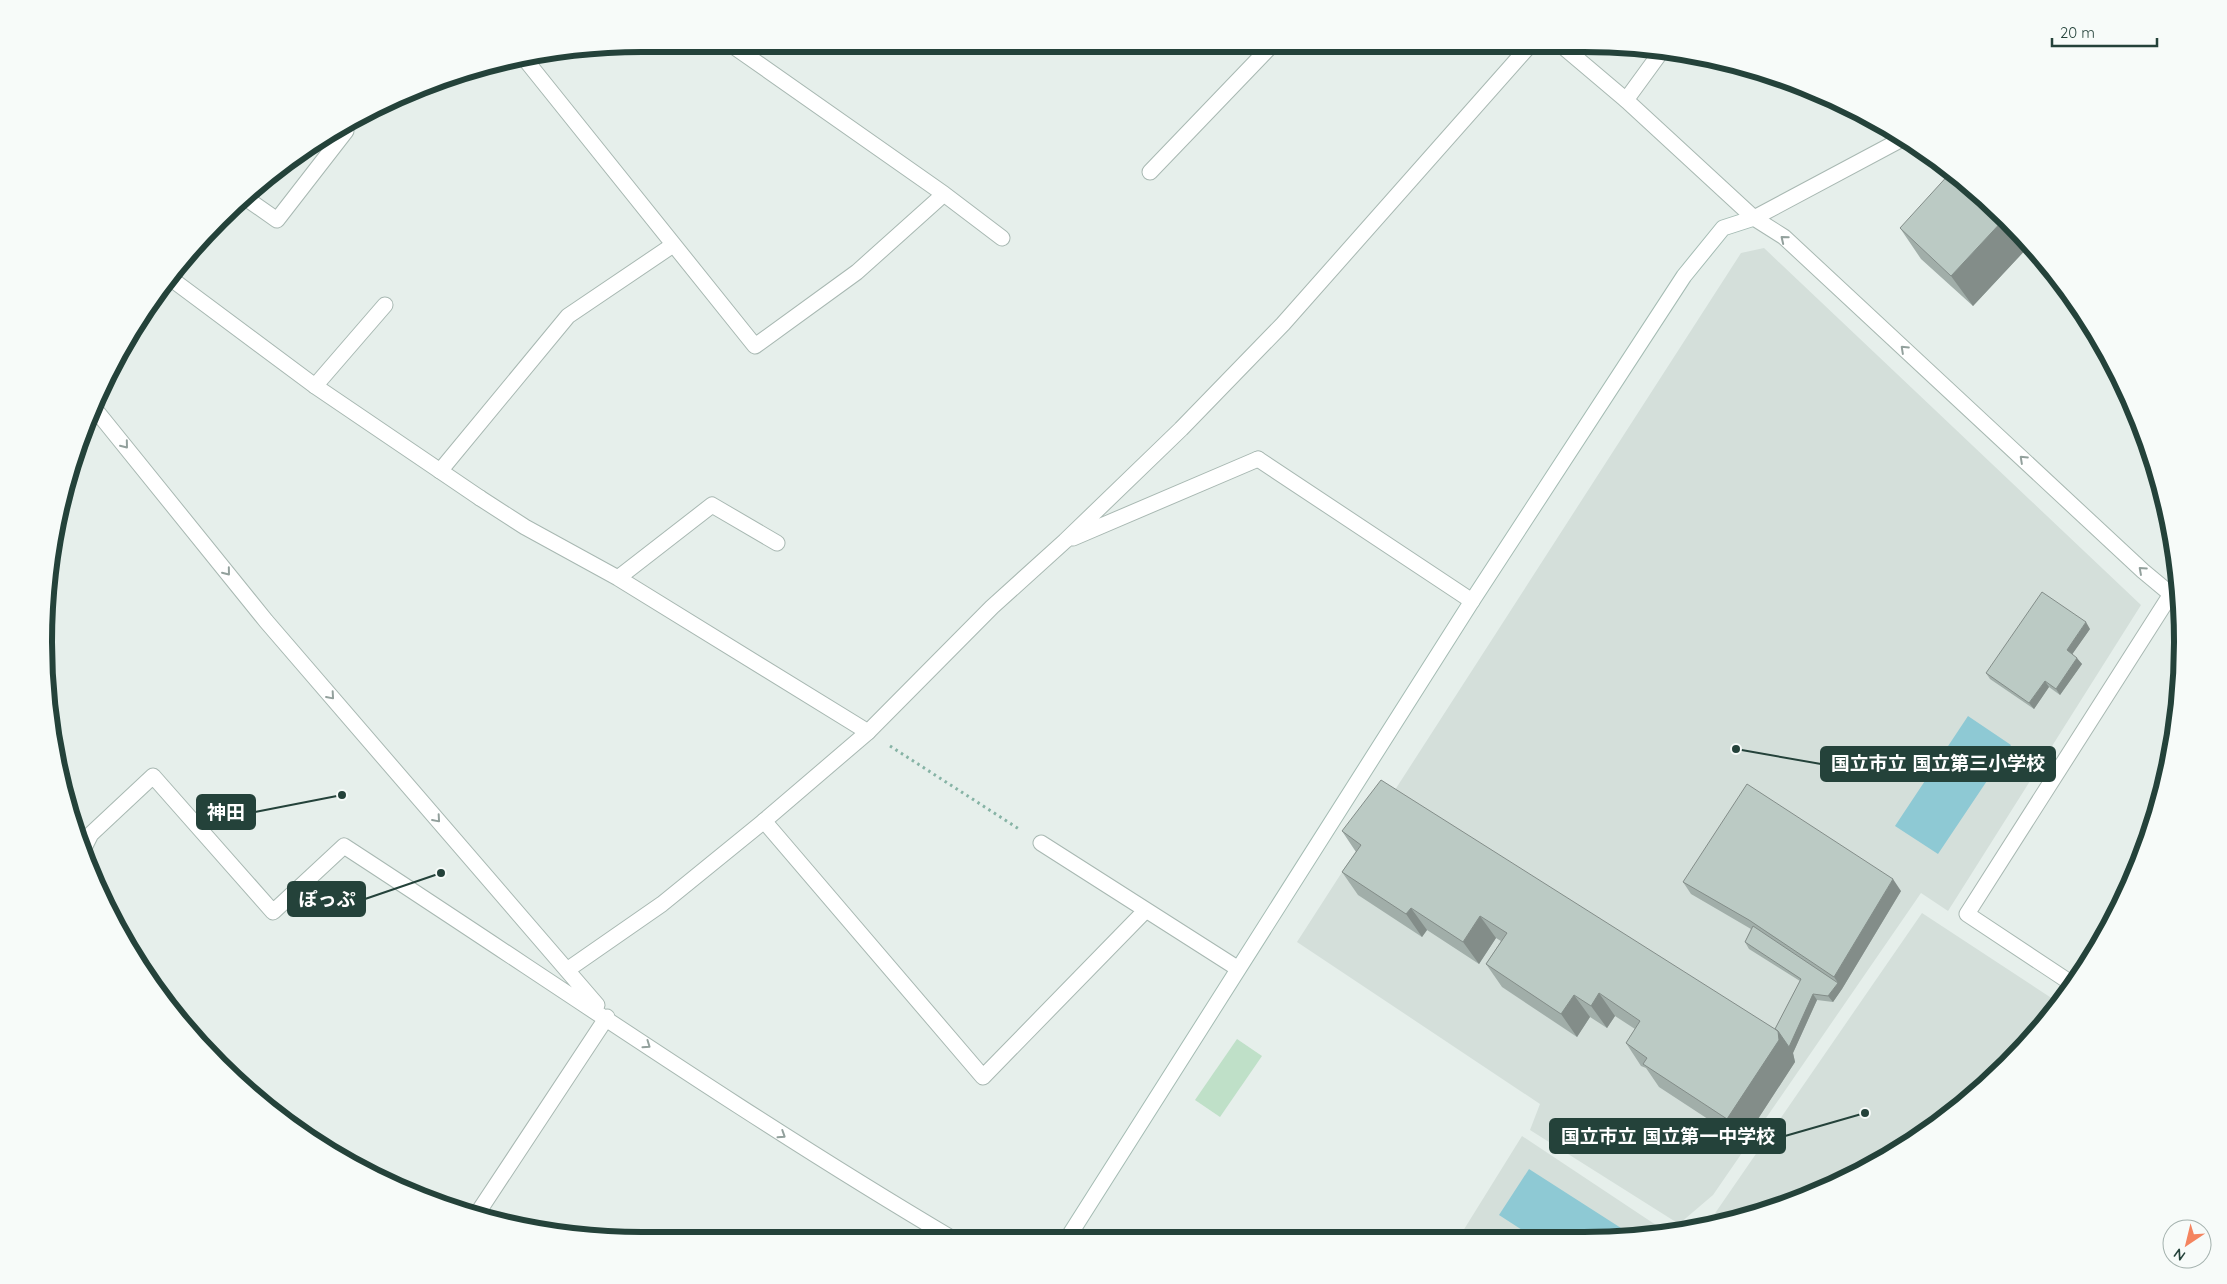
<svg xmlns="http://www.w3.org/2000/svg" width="2227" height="1284" font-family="Quicksand,'Noto Sans JP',sans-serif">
  <rect width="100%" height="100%" fill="#e6efeb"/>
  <path fill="#d4dfda" d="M1764,248L2141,605L1948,911L1921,893L1713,1195L1679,1224L1530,1130L1540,1104L1297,942L1741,253Z
    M1922,913L2059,1003L2008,1065L1884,1160L1777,1209L1709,1222Z
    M1522,1136L1665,1231L1624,1239H1458Z"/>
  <path fill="#bfe0c8" d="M1237,1039L1262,1056L1220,1117L1195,1100Z"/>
  <path fill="#8ec9d4" d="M1968,716L2011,745L1938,854L1895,826Z
    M1529,1169L1635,1237L1624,1239H1536L1499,1215Z"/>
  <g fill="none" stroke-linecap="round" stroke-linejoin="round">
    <defs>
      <path id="lane" d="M736,48L944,194L1002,238
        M524,58L755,346L857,272L944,194
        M1626,100L1661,52
        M1150,172L1271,46
        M244,197L277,220L346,131L341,128
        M315,386L385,305
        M440,471L568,316L673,245
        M480,498L525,527L618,578L868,732L992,607L1065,541L1181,429L1283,324L1530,45
        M1073,538L1258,459
        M618,578L712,505L777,543
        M764,821L983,1077L1145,911
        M1041,843L1237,968"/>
      <path id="street" d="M1561,45L1626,100L1754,218L1784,237L2143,571L2179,601
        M1754,218L1904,138
        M170,278L315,386L480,498
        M94,408L266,621L597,1005
        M1258,459L1472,601
        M83,850L91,834L153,776L273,912L344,846C547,978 745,1116 953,1239
        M567,970L662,904L764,821L868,732
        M2074,985L1967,914L2171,594
        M477,1214L607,1017"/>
      <path id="secondary" d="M1067,1239L1472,601L1684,276L1723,228L1754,218"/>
    </defs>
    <use href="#lane" stroke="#a8b8b2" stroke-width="17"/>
    <use href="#street" stroke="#a8b8b2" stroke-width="17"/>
    <use href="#secondary" stroke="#a4bbb3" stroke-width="17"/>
    <path stroke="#86b3a5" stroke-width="3" stroke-dasharray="2.5 4" stroke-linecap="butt" d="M890,746L1019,829"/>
    <use href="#lane" stroke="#fff" stroke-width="15"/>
    <use href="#street" stroke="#fff" stroke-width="15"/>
    <use href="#secondary" stroke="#fff" stroke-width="15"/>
  </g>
  <path fill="#a1aea9" d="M2008,219L2030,245L1973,306L1921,259L1900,228Z
    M2090,629L2072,654L2082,664L2060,695L2049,687L2034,709L1990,679L1986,673Z
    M1342,831L1775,1029L1800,981L1749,949L1745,942L1751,929L1691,894L1683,882L1901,891L1842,989L1833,1002L1817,1000L1793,1053L1795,1062L1743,1142L1659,1087L1646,1068L1641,1066L1626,1043L1635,1029L1615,1016L1607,1028L1590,1017L1577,1037L1502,987L1486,964L1501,941L1496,938L1479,964L1427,930L1422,937L1358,895L1342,872L1356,852Z"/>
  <path fill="#838d89" d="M2006,217L2030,245L1973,306L1951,276Z
    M2086,622L2090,629L2071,656L2067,650Z
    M2077,658L2082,664L2060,695L2056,689Z
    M2045,681L2049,687L2034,709L2029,703Z
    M1893,879L1901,891L1842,989L1833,1002L1828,996L1838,983L1834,977Z
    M1411,908L1427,930L1422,937L1406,914Z
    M1480,916L1496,938L1479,964L1463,942Z
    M1599,993L1615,1016L1607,1028L1591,1006Z
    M1813,994L1817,1000L1793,1053L1795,1062L1743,1142L1727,1119L1778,1031Z
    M1574,995L1590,1017L1577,1037L1561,1014Z"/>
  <path fill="#bbcac4" stroke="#838d89" d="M1951,172L2006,217L1951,276L1900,228Z
    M2042,592L2086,622L2067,650L2077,658L2056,689L2045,681L2029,703L1986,673Z
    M1381,780L1778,1031L1779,1040L1727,1119L1643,1064L1647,1058L1626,1043L1640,1021L1599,993L1591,1006L1574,995L1561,1014L1486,964L1507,933L1480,916L1463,942L1411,908L1406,914L1342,872L1361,845L1342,831Z
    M1747,784L1893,879L1834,977L1749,920L1683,882Z
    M1753,926L1838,983L1828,996L1813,994L1789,1047L1778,1031L1775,1029L1801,979L1745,942Z"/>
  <defs><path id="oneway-chevron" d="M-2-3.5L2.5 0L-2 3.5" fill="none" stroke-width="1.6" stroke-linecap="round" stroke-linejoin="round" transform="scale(1.25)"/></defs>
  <g stroke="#92a09c">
    <use href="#oneway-chevron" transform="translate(1784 239) rotate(-141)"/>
    <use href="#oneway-chevron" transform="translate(1904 349) rotate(-137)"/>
    <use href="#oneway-chevron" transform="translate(125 445) rotate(51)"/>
    <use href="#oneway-chevron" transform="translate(2023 459) rotate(-137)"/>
    <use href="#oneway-chevron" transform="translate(2142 570) rotate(-138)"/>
    <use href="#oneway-chevron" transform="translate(227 572) rotate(51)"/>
    <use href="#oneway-chevron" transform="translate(331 696) rotate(49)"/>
    <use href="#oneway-chevron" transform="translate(437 819) rotate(49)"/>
    <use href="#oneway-chevron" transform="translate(647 1045) rotate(35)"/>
    <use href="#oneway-chevron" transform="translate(782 1135) rotate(33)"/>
  </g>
  <path d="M0 0H2227V1284H0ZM642 52H1584A590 590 0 0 1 2174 642V642A590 590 0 0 1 1584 1232H642A590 590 0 0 1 52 642V642A590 590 0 0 1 642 52Z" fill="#f7fbf9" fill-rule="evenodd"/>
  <path fill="none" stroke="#24423a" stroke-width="6" d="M642 52H1584A590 590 0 0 1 2174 642V642A590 590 0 0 1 1584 1232H642A590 590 0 0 1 52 642V642A590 590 0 0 1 642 52Z"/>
  <path fill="none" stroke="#24423a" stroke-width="2" d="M1736 749L1821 764M342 795L255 812M441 873L365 899M1865 1113L1785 1136"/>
  <g fill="#24423a" stroke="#f7fbf9" stroke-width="2">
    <circle cx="1736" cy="749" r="5"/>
    <circle cx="342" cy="795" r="5"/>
    <circle cx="441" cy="873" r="5"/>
    <circle cx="1865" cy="1113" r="5"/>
  </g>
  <g fill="#24423a" stroke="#24423a" stroke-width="2">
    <rect x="1821" y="747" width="234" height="34" rx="5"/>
    <rect x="197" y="795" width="58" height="34" rx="5"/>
    <rect x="288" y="882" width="77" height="34" rx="5"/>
    <rect x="1550" y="1119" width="235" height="34" rx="5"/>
  </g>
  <g font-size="19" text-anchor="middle" font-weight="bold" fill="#fff">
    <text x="1938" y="770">国立市立 国立第三小学校</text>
    <text x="226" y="819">神田</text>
    <text x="327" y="906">ぽっぷ</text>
    <text x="1668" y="1143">国立市立 国立第一中学校</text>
  </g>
  <g transform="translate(2187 1244) rotate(215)"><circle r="24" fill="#f7fbf9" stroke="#a3b1ad"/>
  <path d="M0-4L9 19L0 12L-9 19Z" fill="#f4845f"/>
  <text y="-8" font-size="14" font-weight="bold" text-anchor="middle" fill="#24423a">N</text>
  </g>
  <path d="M2052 38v8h105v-8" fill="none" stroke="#24423a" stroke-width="2.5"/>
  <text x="2060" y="38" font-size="15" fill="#24423a" stroke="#f7fbf9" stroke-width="4" paint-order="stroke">20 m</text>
</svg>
